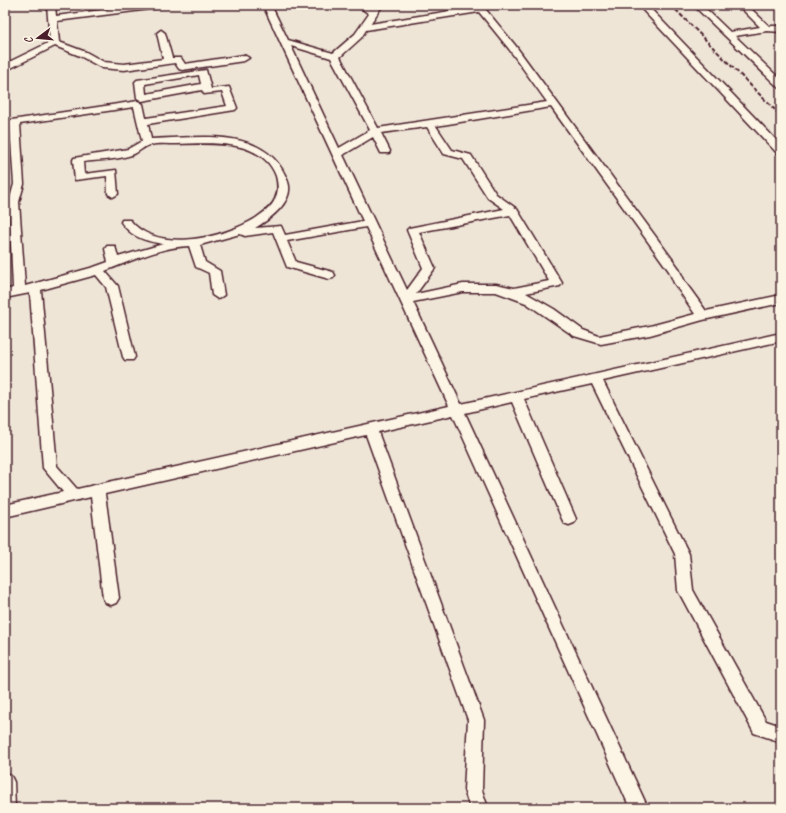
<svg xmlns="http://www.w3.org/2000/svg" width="786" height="813" font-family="Caveat,sans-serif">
  <rect width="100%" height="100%" fill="#fcf5e5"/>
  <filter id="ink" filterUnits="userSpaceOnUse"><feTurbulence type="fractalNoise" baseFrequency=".025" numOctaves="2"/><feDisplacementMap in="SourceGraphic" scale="8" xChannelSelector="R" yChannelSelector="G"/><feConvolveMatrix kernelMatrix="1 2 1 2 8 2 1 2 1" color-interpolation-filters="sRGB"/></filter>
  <g filter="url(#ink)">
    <path fill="#eee5d7" d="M5,5H781V808H5Z"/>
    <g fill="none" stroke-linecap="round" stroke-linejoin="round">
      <defs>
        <path id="service" d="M47,5H55L56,16L139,5H162L158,8L57,21L59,42L86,52L104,62L124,64L163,59L157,33L161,30L165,33L172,58H181L185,64L244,55L249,58L244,61L182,70L179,69L175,63L124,70L102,68L80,56L55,46L5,71V64L50,42Z
          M263,5H271L288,40L333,53L355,34L369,14L357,5H367L372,9L375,5H383L370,24L475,7L474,5H482L515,45L678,267L685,282L706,311L781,295V303L703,320L650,335L601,344L574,336L526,303L496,292H463L413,302L461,404L781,333V341L603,381L689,554L693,590L766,721L781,726V742L754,733L681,596L678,591L675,554L592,384L524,399L576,519L574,523L569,525L564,523L562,519L512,402L465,413L648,808H630L453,415L378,432L484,720L482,790L488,808H470L464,790L468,720L366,435L105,494L119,598L116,603L111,605L106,603L103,598L91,497L5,517V505L63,492L43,468L30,293L5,298V290L13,288L9,202L14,184L10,126L5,127V121L138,101L143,104L146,118L227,106L222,92L204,94L202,90L142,101L137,98L135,82L137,80L206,70L211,89L229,87L237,108L235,110L148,124L151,139C199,138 268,125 288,182C295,201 269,220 255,228L281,226L285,235L363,221ZM479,12L509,49L547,102L378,128L340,57L361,38L366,30ZM291,46L331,58L370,130L339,148ZM199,75L201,84L146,94L145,84ZM134,107L142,141L128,149L74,158L73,160L75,180L107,176L108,194L113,197L118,194L116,170L84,174L83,162C98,160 120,160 134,154C139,152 144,146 150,145C157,143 168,144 177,144C209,143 262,138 276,176C278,184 279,191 275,199C272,207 263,213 256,218C224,238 157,254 130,220H122L121,222C131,237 145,241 163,244L118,257L115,246H107L105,249L108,262L94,267L25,286L19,202L24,184L20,124ZM551,107L669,271L674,283L695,314L650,326L599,336L583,330L554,309L526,293L560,286L562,283L517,209L496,194L471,155L452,150L436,126ZM427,127L444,154L463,159L488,198L504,209L409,228L407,230L423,268L407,290L343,155L373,137L381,153H389L390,151L381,133ZM510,215L549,281L514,288L496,284H463L416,294L435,268L419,232ZM366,227L449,406L77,489L57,466L41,290L96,275L106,287L123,357L125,360H133L135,357L118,286L105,271C131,261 161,247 189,246L196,267L209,273L212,295L218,299L224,295L220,271L205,262L200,245L240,234L245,236L273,232L287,267L329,279L333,278L335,275L333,272L296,262L287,241Z
          M638,5H647L781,145V154L777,153Z
          M693,5H702L730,32L760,27L738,5H747L769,26H781V32L767,31L735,36L781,80V88L778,87Z
          M5,773L11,776L14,782L15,808H5Z"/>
      </defs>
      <use href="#service" stroke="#4a1f2b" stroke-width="3"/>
      <use href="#service" fill="#fcf5e5" fill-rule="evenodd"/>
      <path stroke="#4a1f2b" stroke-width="2" stroke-dasharray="4.5 2" stroke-linecap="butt" d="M671,5L781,116"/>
    </g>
  </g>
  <rect width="786" height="813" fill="none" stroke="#fcf5e5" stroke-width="20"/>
  <rect x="10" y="10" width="766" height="793" fill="none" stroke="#4a1f2b" stroke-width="1.5" filter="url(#ink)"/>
  <g transform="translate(38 38) rotate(254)" stroke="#fcf5e5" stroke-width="3" paint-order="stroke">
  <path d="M0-3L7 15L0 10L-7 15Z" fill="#4a1f2b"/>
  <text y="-6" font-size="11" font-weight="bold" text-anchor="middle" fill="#4a1f2b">С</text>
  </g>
</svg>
